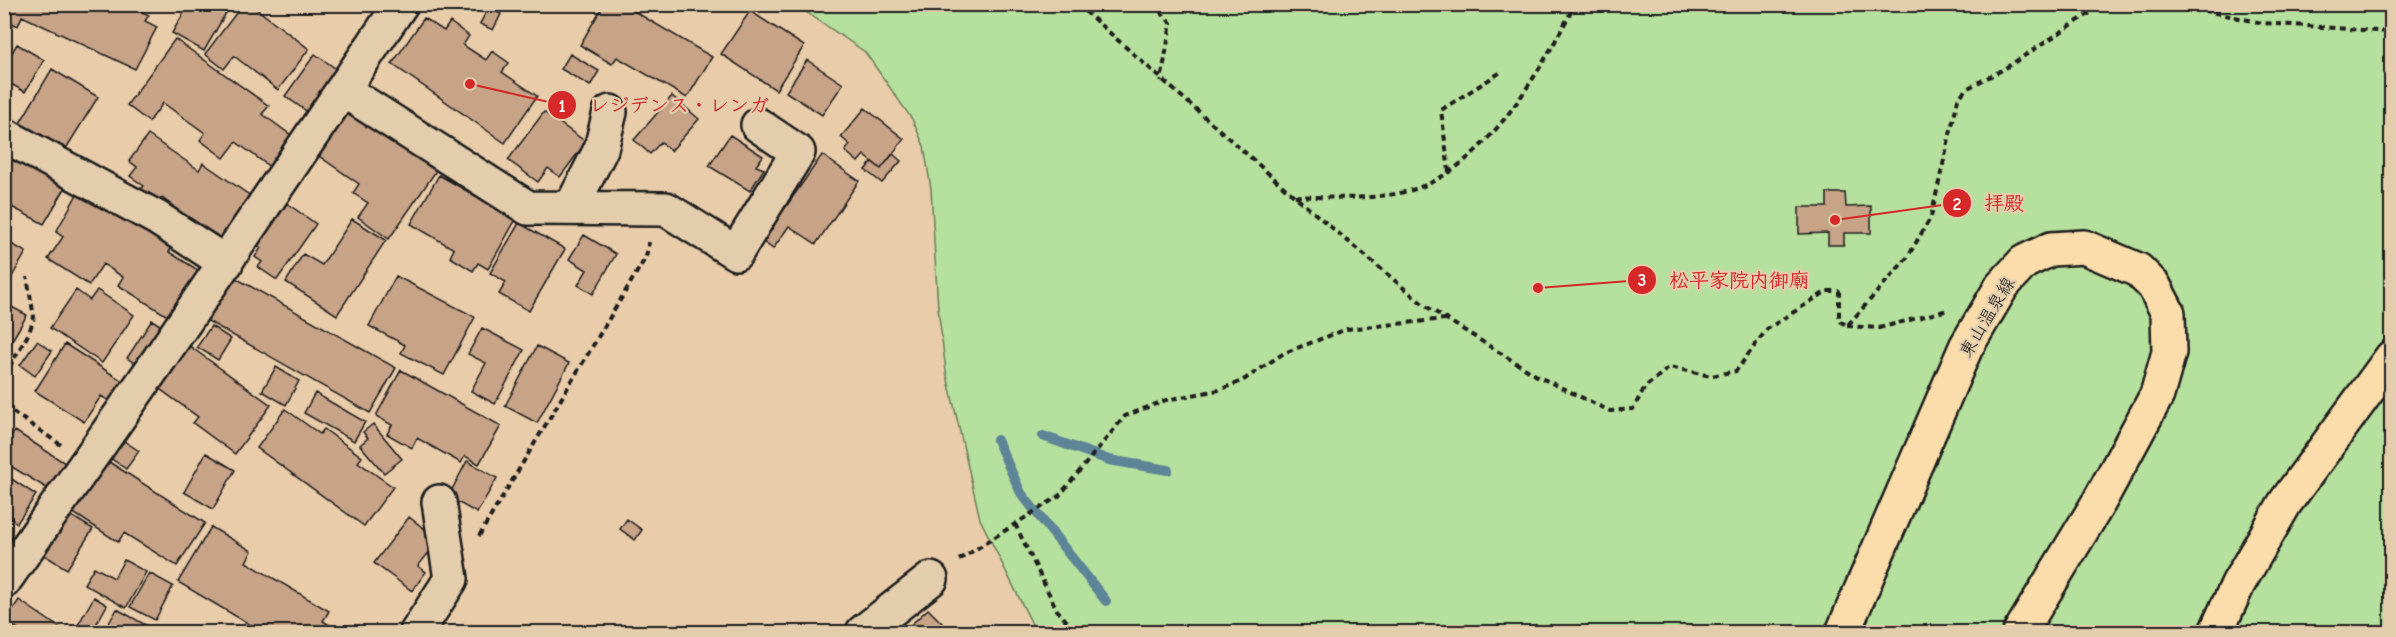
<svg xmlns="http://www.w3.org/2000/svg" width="2396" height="637" font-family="'Comic Neue','Klee One',sans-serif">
  <rect width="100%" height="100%" fill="#e9ccaa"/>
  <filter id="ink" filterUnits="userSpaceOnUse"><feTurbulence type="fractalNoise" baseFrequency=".0167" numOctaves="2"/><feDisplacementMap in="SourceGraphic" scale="12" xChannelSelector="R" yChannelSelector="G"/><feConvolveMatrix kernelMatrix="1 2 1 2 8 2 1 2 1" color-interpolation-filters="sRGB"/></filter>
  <g filter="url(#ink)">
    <path fill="#b6e09d" stroke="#697e5c" stroke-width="1.5" d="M796,5H2391V632H1036L980,519L946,371L938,308L931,189L924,146L912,119L865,52Z"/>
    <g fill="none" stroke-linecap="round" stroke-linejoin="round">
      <path stroke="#5d8497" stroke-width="10" d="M1043,436L1109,460L1168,470
        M997,440L1021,493L1106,601"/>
    </g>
    <path fill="#c7a388" stroke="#1c1c1c" stroke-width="1.5" d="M4,4H135L134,8L149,15L145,21L157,27L135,69L22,16L18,26L4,19Z
      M189,4H211L226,13L204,51L172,33Z
      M243,4H250L309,49L278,90L234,56L224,69L205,54Z
      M604,4H622L712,57L687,98L617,57L612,64L580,45Z
      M488,8L501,14L493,30L480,24Z
      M750,11L804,46L776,90L721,54Z
      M424,18L444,31L450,22L469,36L463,45L486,60L492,51L509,63L502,72L537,96L505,143L392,64Z
      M175,39L269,106L262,114L299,141L277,172L236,142L224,158L200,140L205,133L163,103L149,122L127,105Z
      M17,44L44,60L25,92L4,80V66Z
      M315,54L342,73L312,115L285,96Z
      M570,54L599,71L590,86L561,69Z
      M807,60L843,84L822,115L786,92Z
      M52,69L98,97L62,155L17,128Z
      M672,96L699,119L671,151L661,142L650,154L634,140Z
      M865,108L904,139L881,169L864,155L858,162L845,151L850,145L841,137Z
      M347,109L436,171L389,239L358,217L368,203L353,193L359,184L316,154Z
      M544,112L586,142L560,177L548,168L538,182L508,160Z
      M148,135L199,170L203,163L255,199L223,244L172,209L173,206L162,198L159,202L141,189L144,186L130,176L137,167L129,161Z
      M730,135L763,156L756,166L764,169L750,191L709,166Z
      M4,150L67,185L44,224L4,203Z
      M893,154L901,161L882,183L865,170L872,162L881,169Z
      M822,155L859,181L816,244L789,226L773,249L762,241Z
      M439,175L516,219L488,269L478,263L473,271L450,257L454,249L411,224Z
      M80,189L172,247L169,252L201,272L169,317L118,285L123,277L103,264L89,285L48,259L63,237L56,232Z
      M1827,193H1845L1846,207L1871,206V233H1844V245H1828V233L1799,234V207H1827Z
      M285,202L316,224L277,280L258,267L262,262L255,257L261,248L256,244Z
      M352,219L386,240L337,315L286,282L303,254L322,265Z
      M519,223L565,249L529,311L499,294L506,282L490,273Z
      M584,235L616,254L593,294L578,285L587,270L569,259Z
      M4,240L26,252L4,291Z
      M232,276L396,368L370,413L206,320Z
      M396,276L475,317L444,375L401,353L405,345L369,326Z
      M76,290L90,300L97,290L134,315L102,363L50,328Z
      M4,303L27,315L4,354Z
      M152,320L166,329L140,367L127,358Z
      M211,326L231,339L218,360L197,347Z
      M482,328L524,350L495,404L471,391L486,363L468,354Z
      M37,341L52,351L35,376L20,365Z
      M184,342L271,405L235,454L193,423L198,417L153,384Z
      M65,344L124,382L111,402L101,396L84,422L35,391Z
      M537,346L569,363L537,423L505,406Z
      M276,367L299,381L286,405L262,391Z
      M401,370L501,426L479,464L465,456L461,463L417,438L412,448L387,434L392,425L376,416Z
      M315,393L365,422L354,441L304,413Z
      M285,409L320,434L324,429L362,457L358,462L393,487L364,526L257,448Z
      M373,424L402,459L384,473L360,445L368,438L363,432Z
      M15,431L65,463L48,489L4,462V447Z
      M121,439L139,451L126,469L109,457Z
      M206,453L235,470L213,509L184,492Z
      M106,460L205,523L177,566L124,533L118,542L72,512Z
      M467,461L497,478L477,513L448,497Z
      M4,474L36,495L17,523L6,515L4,517Z
      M70,515L93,529L67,569L44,555Z
      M409,517L439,540L418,566L426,572L412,591L374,563Z
      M627,519L642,530L635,540L620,529Z
      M211,527L252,551L246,562L329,611L323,621L341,632H250L254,627L178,582Z
      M124,560L146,572L126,608L84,584L94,567L114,578Z
      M149,573L173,586L155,620L130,607Z
      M94,597L107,605L92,632H74Z
      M19,600L60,628L58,632H23L5,621Z
      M117,609L151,628L149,632H110L105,630Z
      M928,609L951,632H903Z"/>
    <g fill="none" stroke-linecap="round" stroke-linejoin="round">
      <defs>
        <path id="minor" d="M343,90L528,208L666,209L736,253L798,152L758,125
          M4,135L157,218L226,263
          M571,208L601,149L610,112
          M4,581L158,361L401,4
          M417,632L451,579L439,502
          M863,632L931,579"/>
        <path id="major" d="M1843,632L1966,347L2002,286L2024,262L2051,249L2084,247L2138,270L2154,286L2168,313L2169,352L2157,395L2099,502L2020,632
          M2216,632L2238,584L2285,503L2392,357"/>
      </defs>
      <use href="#minor" stroke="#1c1c1c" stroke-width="38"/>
      <use href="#major" stroke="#1c1c1c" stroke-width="38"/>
      <path stroke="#1c1c1c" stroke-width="4" stroke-dasharray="6 4.5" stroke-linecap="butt" d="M1077,4L1294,196L1424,305L1537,376L1610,411L1633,409L1645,387L1670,367L1711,376L1736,371L1767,329L1827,291H1839V320L1847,326L1907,258L1931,217L1958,99L1966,89L2004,69L2104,4
        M1153,4L1171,23L1161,81
        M2173,4L2263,23L2392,32
        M1449,172L1441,110L1501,72
        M1295,196C1338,198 1390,202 1430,183C1495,152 1543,66 1575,4
        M1847,326L1879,328L1948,310
        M4,376L29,333L34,317L27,277
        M4,406L61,445
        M1015,524L1057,610L1076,632
        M479,536L646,257L649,242
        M959,560L1059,496L1125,416L1166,400L1219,390L1242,381L1284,353L1347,329L1445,319"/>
      <use href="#minor" stroke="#e3cdac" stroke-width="33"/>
      <use href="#major" stroke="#fbddab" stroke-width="33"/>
    </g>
  </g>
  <g text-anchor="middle" stroke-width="4.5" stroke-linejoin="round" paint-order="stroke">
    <g font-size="18" fill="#1c1c1c" stroke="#e3cdac">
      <text transform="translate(1987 317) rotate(-59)" y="6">東山温泉線</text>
    </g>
  </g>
  <path fill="none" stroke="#d62828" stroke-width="2" d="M470 84L562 105M1835 220L1957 203M1538 288L1642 280"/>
  <g fill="#d62828" stroke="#e3cdac" stroke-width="2">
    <circle cx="470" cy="84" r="6"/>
    <circle cx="1835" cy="220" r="6"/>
    <circle cx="1538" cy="288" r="6"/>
    <circle cx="562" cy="105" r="15"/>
    <circle cx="1957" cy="203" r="15"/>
    <circle cx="1642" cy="280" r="15"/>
  </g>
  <g font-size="18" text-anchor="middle" font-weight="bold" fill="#fff">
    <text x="562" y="112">1</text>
    <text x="1957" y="210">2</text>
    <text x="1642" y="286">3</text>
  </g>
  <g font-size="20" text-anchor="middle" font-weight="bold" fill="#d62828" stroke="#e3cdac" stroke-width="4.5" stroke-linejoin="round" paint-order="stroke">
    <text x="679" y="112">レジデンス・レンガ</text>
    <text x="2004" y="210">拝殿</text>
    <text x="1739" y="287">松平家院内御廟</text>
  </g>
  <rect width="2396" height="637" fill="none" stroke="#e3cdac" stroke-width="24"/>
  <rect x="12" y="12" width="2372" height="613" fill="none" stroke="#1c1c1c" stroke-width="2" filter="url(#ink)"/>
</svg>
